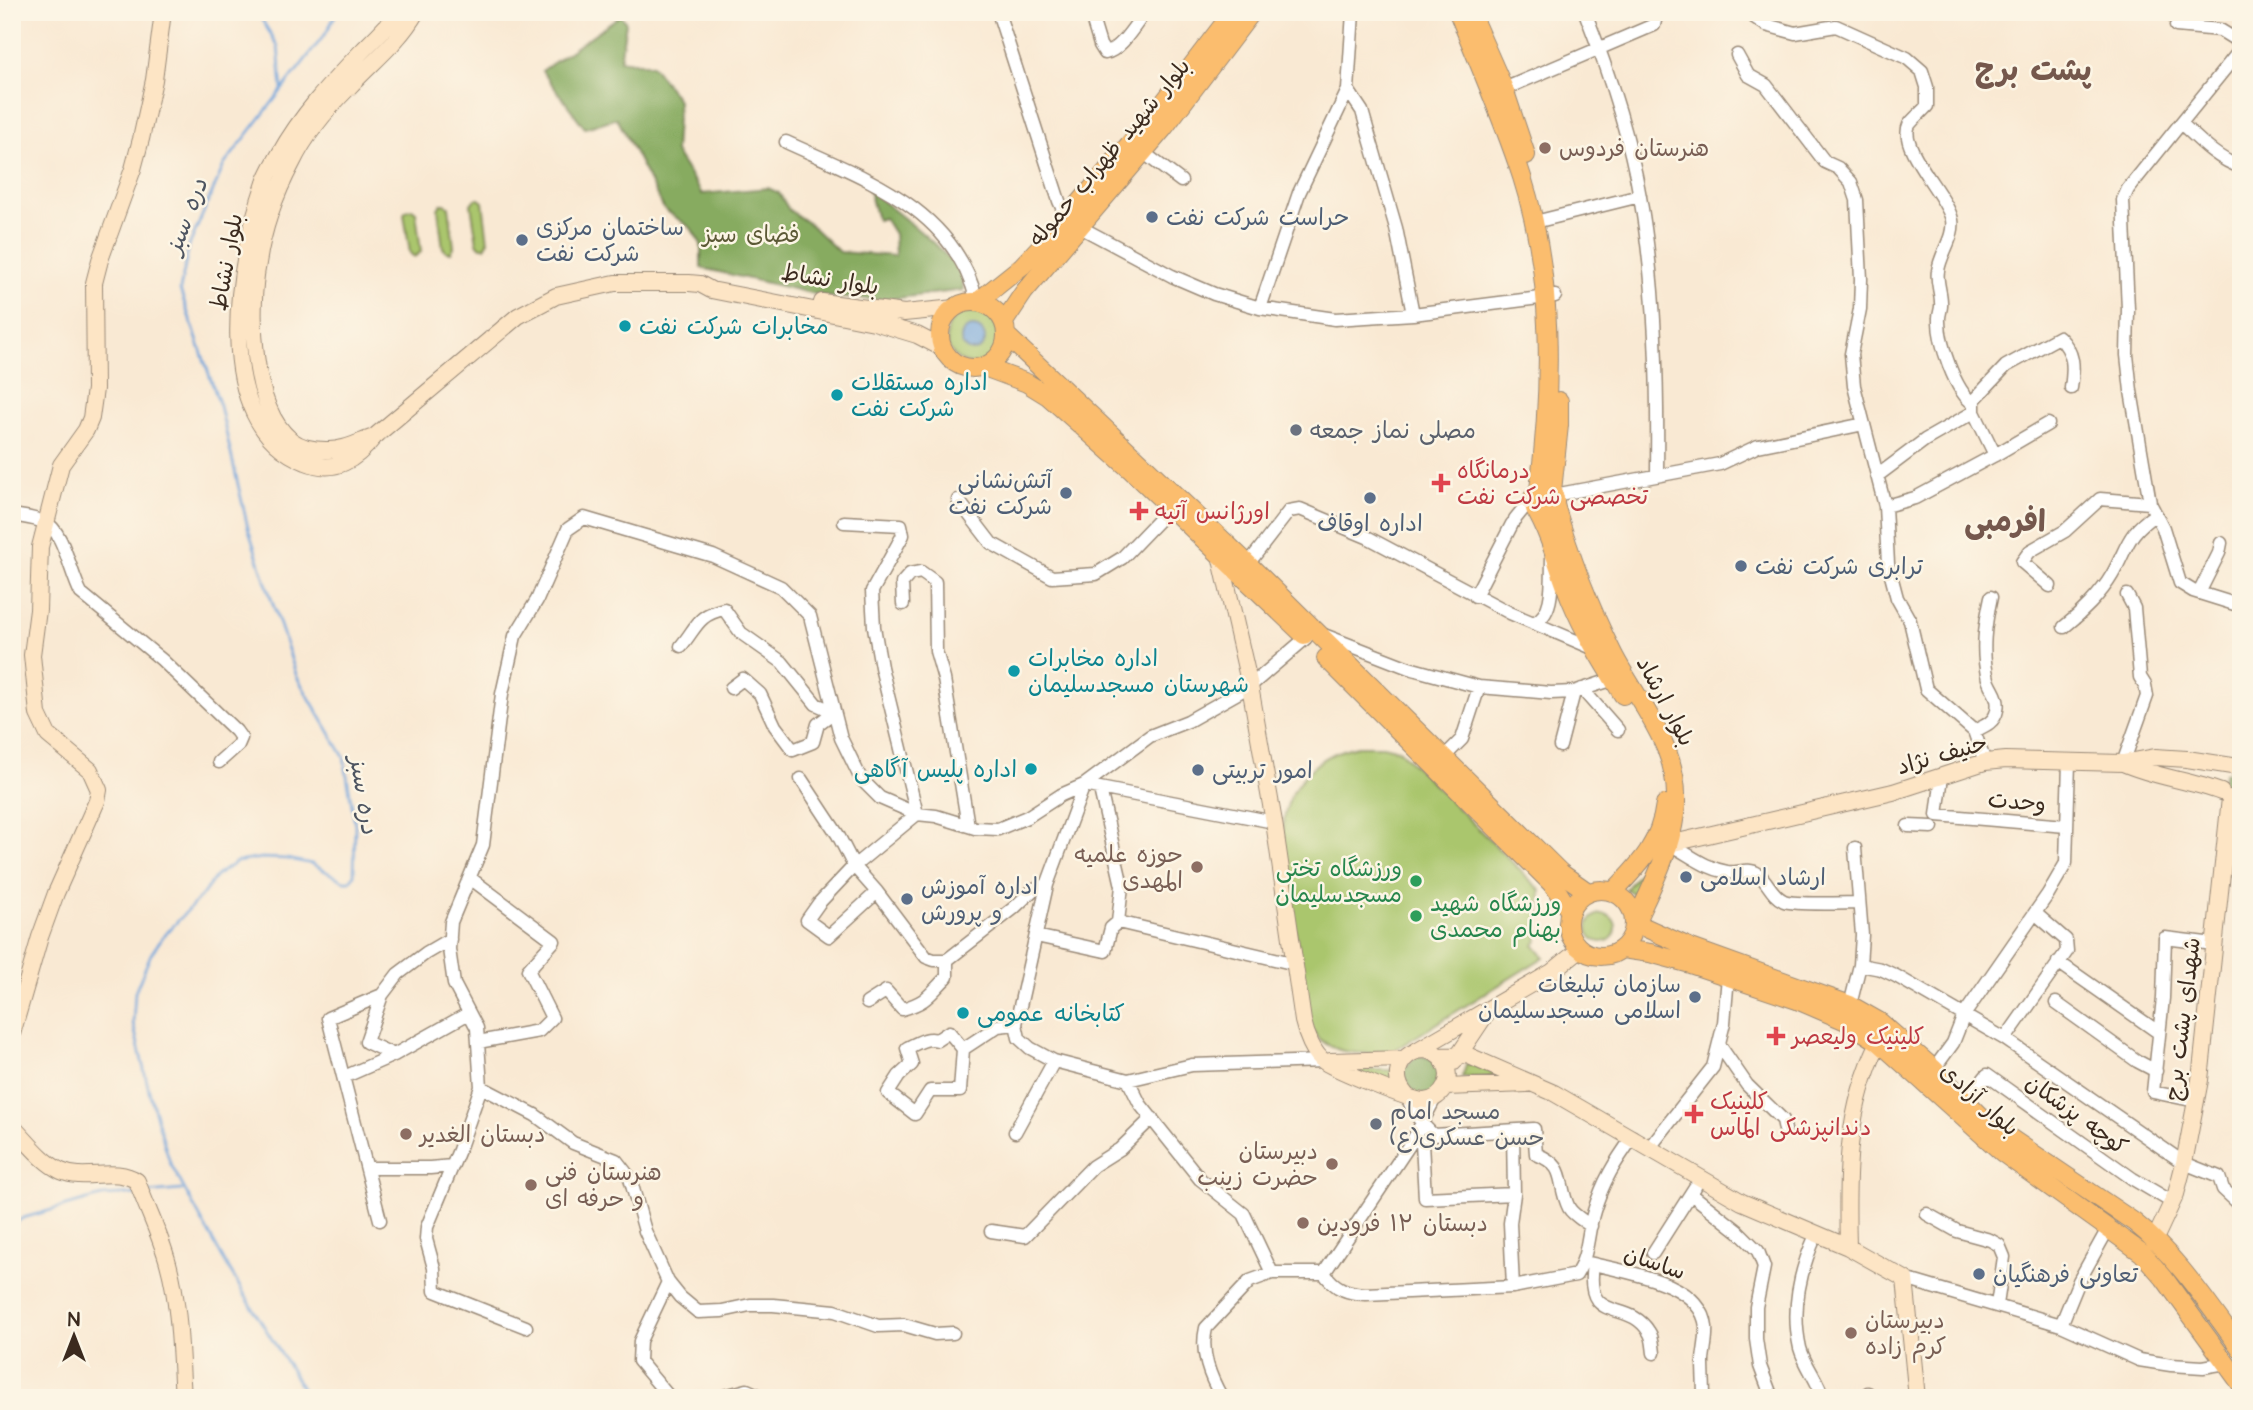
<svg xmlns="http://www.w3.org/2000/svg" width="2253" height="1410" font-family="'Architects Daughter','Playpen Sans Arabic',sans-serif">
  <rect width="100%" height="100%" fill="#fcf5e5"/>
  <filter id="ink" filterUnits="userSpaceOnUse"><feTurbulence type="fractalNoise" baseFrequency=".0143" numOctaves="2"/><feDisplacementMap in="SourceGraphic" scale="14" xChannelSelector="R" yChannelSelector="G"/><feConvolveMatrix kernelMatrix="1 2 1 2 8 2 1 2 1" color-interpolation-filters="sRGB"/></filter>
  <filter id="wash" filterUnits="userSpaceOnUse"><feTurbulence type="fractalNoise" baseFrequency=".00686" numOctaves="4" result="noise"/><feDisplacementMap in="SourceGraphic" scale="28" xChannelSelector="R" yChannelSelector="G"/><feGaussianBlur stdDeviation="1.57" result="paint"/><feColorMatrix in="noise" values="0 0 0 0 0 0 0 0 0 0 0 0 0 0 0 0 0 1.4 0 .05"/><feComposite in="paint" operator="in"/></filter>
  <g filter="url(#wash)">
    <rect width="100%" height="100%" fill="#f9e9d3"/>
    <path fill="#aac66d" stroke="#727846" stroke-width="2" d="M475,199H479L483,202L488,242L485,247H481L477,243L471,204Z
      M441,204H445L449,207L454,247L451,252H447L443,248L438,209Z
      M412,209L416,212L421,252L414,257L410,253L404,214L406,211Z
      M947 337a27 27 0 1 1 54 0a27 27 0 1 1-54 0Z
      M1358,746H1383L1399,750L1541,891L1537,941L1534,945L1544,957L1393,1051C1361,1056 1324,1056 1308,1023C1303,986 1298,949 1292,911C1289,888 1284,865 1283,842C1280,793 1311,755 1358,746Z
      M1651,859L1655,861L1637,896L1626,889Z
      M1588 928a14 14 0 1 1 28 0a14 14 0 1 1-28 0Z
      M1467,1063L1501,1076V1079L1462,1077Z
      M1354,1070H1392L1391,1086Z"/>
    <path fill="#87ab60" stroke="#616a3f" stroke-width="2" d="M621,15L626,23L620,60L652,65L678,100L675,152L702,194L768,188L779,193L789,210L811,225L839,252L895,256L894,234L884,218L877,220L869,190C892,210 953,252 962,279C963,280 963,289 963,290L882,300L828,297L701,268V244L691,228L664,209L617,118L585,128L542,71Z
      M2238,768L2241,769V795L2233,796L2221,785L2225,773Z
      M1418,1055L1437,1060L1444,1079L1432,1095L1411,1094L1403,1069Z"/>
    <path fill="#6ea3db" stroke="#54667c" stroke-width="2" d="M961 339a12 12 0 1 1 24 0a12 12 0 1 1-24 0Z"/>
    <g fill="none" stroke-linecap="round" stroke-linejoin="round">
      <path stroke="#6ea3db" stroke-width="2.5" d="M257,12L278,46L282,90
        M147,1193L182,1190
        M12,1225L23,1218L102,1196L137,1194
        M308,1398L227,1266L170,1163L150,1095L133,1023L135,992L151,954L162,938L203,894L216,876L236,862L262,858L288,859L312,864L344,881H350L354,875L355,825L344,757L297,677L248,528L220,406L180,290L189,246L224,165L326,33L337,12"/>
    </g>
  </g>
  <g filter="url(#ink)">
    <g fill="none" stroke-linecap="round" stroke-linejoin="round">
      <defs>
        <path id="street" d="M998,12L1059,201L1067,218
          M1090,12L1100,45L1105,53C1121,50 1135,25 1145,12
          M1353,12L1348,90L1362,111L1396,228L1413,314
          M1585,12C1607,68 1630,138 1640,197C1656,286 1658,384 1657,475
          M1710,12L1748,13L1766,25L1795,33L1836,26L1907,58L1922,71L1927,87V106C1922,112 1913,119 1909,125C1898,148 1948,197 1952,220C1955,237 1940,254 1938,271C1936,281 1941,292 1941,302C1942,308 1939,313 1939,318C1938,341 1955,392 1974,404
          M2176,26L2220,30L2241,43
          M1737,55L1748,75L1766,85L1825,162L1838,168L1851,182L1857,200L1861,279L1860,309L1851,354L1854,386L1885,506L1888,564L1897,598L1910,621L1926,689L1974,731L1985,762
          M1504,89L1654,25L1657,12
          M2181,123L2241,49
          M786,142C864,178 955,208 977,302
          M1144,153L1181,181
          M2241,167C2218,160 2198,139 2181,123L2128,189L2123,200L2128,309L2127,355L2131,391L2150,503L2163,528L2180,583L2193,591L2241,606
          M1543,220L1640,196
          M1080,227L1172,276L1214,294L1260,308L1335,319L1413,314L1555,296
          M1260,308L1299,193L1348,90
          M1995,455L2048,424
          M1877,476L1925,440L1974,412V400L2006,366L2059,337C2075,353 2074,367 2071,388
          M1554,495L1720,464L1758,446L1864,424
          M958,500L991,543L1052,577L1096,574L1122,558L1170,508
          M1885,506L1915,498L1995,455L1974,412
          M12,515C23,517 36,518 46,523C63,530 71,575 81,593L162,660L236,731L241,738L238,745L219,762
          M1515,519L1532,498
          M1248,564L1289,511L1300,509L1367,537L1510,613L1595,649
          M2050,586L2022,562L2030,551L2065,531L2100,499L2150,503
          M2199,593L2219,553L2221,543
          M1475,596L1512,524
          M903,604L902,583L910,574L921,572L935,582L936,651L944,679L968,826
          M1533,623C1556,615 1551,577 1552,556
          M2064,627C2081,614 2101,594 2112,575C2128,547 2126,534 2156,514
          M1324,635L1409,668L1479,687L1551,693L1574,692L1614,679
          M681,646C697,627 697,615 724,609L741,633L782,662L816,704L834,712L818,724L813,742L793,750L775,726L760,694L743,679L731,688
          M1582,689L1618,730
          M1974,731C1985,726 1995,722 1997,710C2000,696 1991,690 1988,679C1981,651 1985,624 1991,597
          M1560,746L1574,692
          M1443,758L1462,739L1479,687
          M2123,763L2147,696L2145,685L2140,677L2134,608L2127,595
          M1942,776L1937,815L2066,826
          M801,779L838,835L854,866L917,814L881,667L874,627L872,591L903,535L901,525L844,522
          M1100,789L1122,886L1118,922L1296,964
          M1908,826L1932,827
          M1669,844C1689,854 1704,868 1727,872C1737,874 1748,867 1758,874C1768,881 1771,895 1784,901C1794,905 1845,903 1859,903
          M854,866L877,892L829,936L807,920L819,903Z
          M470,878L554,941L528,970L552,1018L539,1031L478,1042
          M1047,885L1016,1024L1019,1038L1030,1048L1054,1061L1128,1080L1192,1065L1324,1061
          M877,892L926,957L934,960H947L1014,908L1034,889L1047,885L1084,785L1274,822
          M1036,936L1105,951L1111,928L1118,922
          M2058,962L2158,1032
          M1860,965L1881,969L1896,976L2005,1039L2184,1163L2219,1177L2223,1189L2237,1202H2241
          M382,995L366,1042L394,1055
          M867,1003L886,991L902,1009C929,1001 928,995 947,977V960
          M2056,1003L2137,1061L2156,1071
          M1850,1005L1860,965L1862,935L1855,848
          M2005,1039L2067,951L2066,940L2035,913
          M1720,1046L1747,1085L1783,1120L1785,1130
          M963,1049L960,1091H930L915,1114L888,1093L899,1076L912,1064L907,1048C916,1044 927,1036 937,1040L949,1032L963,1049L998,1026L1016,1024
          M1934,1069L1953,1043L1964,1015L2048,894L2066,863L2069,762
          M344,1077L394,1055L469,1013
          M1128,1080L1140,1104L1200,1179L1244,1214L1272,1273
          M481,1087L459,1150L427,1227L426,1239L434,1268L435,1291L526,1327
          M1406,1095C1413,1111 1420,1123 1433,1135L1534,1129L1536,1154C1569,1167 1556,1182 1569,1208C1573,1215 1584,1221 1591,1226
          M1966,1101L1987,1075L2133,1179L2172,1202
          M2196,1101L2153,1092L2163,998L2165,938L2214,944
          M1513,1131L1514,1194
          M1015,1132L1054,1061
          M1414,1138L1422,1143L1425,1198L1514,1194L1510,1223L1513,1287
          M1650,1147L1713,1067L1724,1023L1728,976
          M367,1168H430L452,1166
          M1691,1194L1738,1231L1758,1251L1764,1267L1756,1307V1339L1760,1366L1772,1398
          M1927,1214L1957,1231L1990,1240L1999,1245L2004,1257L1997,1305
          M380,1220L328,1018L382,995L398,974L426,953L450,939
          M991,1231L1025,1236L1093,1166L1120,1149L1152,1118
          M1816,1235C1800,1270 1791,1309 1800,1348C1805,1366 1818,1380 1823,1398
          M1653,1253L1695,1187
          M1585,1262C1622,1272 1701,1280 1706,1327C1707,1338 1704,1349 1703,1360C1703,1373 1704,1385 1704,1398
          M1593,1264C1584,1327 1628,1297 1649,1332C1653,1337 1653,1347 1654,1353
          M1324,1273C1335,1289 1347,1293 1366,1294L1513,1287L1576,1275C1589,1255 1587,1233 1594,1211C1603,1181 1615,1162 1633,1137
          M1324,1273L1414,1138L1435,1098
          M1905,1279L2061,1325L2139,1360L2171,1365L2203,1367L2226,1363
          M668,1282L640,1341L639,1361L670,1398
          M2061,1325L2079,1281L2109,1227
          M953,1333L935,1334L904,1325L878,1326L835,1311L773,1305H750L722,1311L698,1312L680,1297L668,1282L645,1231L630,1178L616,1160L573,1143L535,1115L481,1087L477,1028L454,984L449,949L451,922L483,845L502,694L515,636L537,600L568,529L584,518L713,556L781,587L810,616L841,738L861,779L880,798L917,814L936,816L975,828L998,829L1027,817L1061,795L1084,785L1150,736L1188,721L1250,686L1306,638
          M717,1398L747,1390L765,1398
          M1222,1398C1210,1377 1200,1353 1206,1328L1250,1281L1272,1273H1324
          M1867,1398L1868,1393"/>
        <path id="secondary" d="M398,12C388,26 374,39 362,51C331,83 301,115 279,155C274,164 268,173 265,183C238,260 207,424 306,462C335,474 356,460 374,437L518,316L556,296L615,283H689L700,284L711,290L874,322L917,335L944,349
          M822,302L904,313L955,308
          M371,438C357,443 342,451 326,450C314,450 300,447 291,440C251,408 249,309 258,263C263,229 276,193 292,163C306,134 326,110 349,87C372,62 399,42 416,12
          M1220,555L1250,686L1274,822L1303,1021C1306,1034 1313,1054 1325,1062C1337,1070 1412,1101 1424,1101C1443,1100 1455,1077 1443,1061C1423,1033 1380,1065 1406,1095
          M2123,763C2154,777 2189,780 2221,792
          M1669,844L1893,792L1985,762L2006,760L2123,763L2155,757L2187,759L2232,766
          M12,1034L40,937L56,893L97,801L99,790L90,770L48,735L38,714L32,655L38,610L40,547L61,465L86,430L91,418L95,389L94,283L100,260L133,169L141,139L154,80L163,12
          M1416,1051L1552,972L1580,949
          M1438,1056L1467,1055L1554,1093L1742,1202L1848,1247L1905,1279L1917,1398
          M1330,1061L1404,1059
          M1454,1062L1486,1014
          M1446,1087L1527,1084
          M12,1126C27,1141 42,1162 61,1171C85,1182 115,1166 137,1181C147,1209 160,1234 168,1263C180,1306 180,1353 183,1398
          M2155,1239L2176,1194L2184,1163L2200,1080L2230,798
          M1848,1247C1846,1173 1846,1110 1879,1042"/>
        <path id="primary" d="M1458,12C1480,67 1504,121 1522,177C1554,277 1552,387 1539,490L1534,495L1532,502L1539,511H1550L1555,505V498L1552,491L1539,490
          M1470,12L1504,89L1526,155
          M940 335a33 33 0 1 1 66 0a33 33 0 1 1-66 0Z
          M977,302L1022,266L1067,218L1154,115L1233,12
          M1004,322L1024,292L1163,129L1252,12
          M1007,336L1248,564L1561,873L1588,892
          M984,367L1027,383L1048,396L1131,470L1304,635
          M1552,491L1559,425V401
          M1555,505C1570,556 1589,606 1613,654C1639,705 1684,751 1675,814C1670,853 1651,888 1635,923L1691,948L1850,1005L1880,1022L1934,1069L1988,1123L2134,1222C2178,1257 2208,1305 2241,1349
          M1535,509C1552,538 1558,569 1571,600C1585,634 1604,664 1623,695
          M1326,658L1555,887L1570,912
          M1568 923a33 33 0 1 1 66 0a33 33 0 1 1-66 0Z
          M1613,892C1640,864 1660,844 1665,804
          M1622,949L1650,953L1687,963L1797,1000L1846,1021L1879,1042L2003,1153L2142,1253L2164,1278L2241,1384"/>
      </defs>
      <use href="#street" stroke="#9a8a78" stroke-width="15"/>
      <use href="#secondary" stroke="#9a8a78" stroke-width="18"/>
      <use href="#primary" stroke="#9a8a78" stroke-width="20"/>
      <use href="#street" stroke="#fff" stroke-width="12"/>
      <use href="#secondary" stroke="#fde5c5" stroke-width="16"/>
      <use href="#primary" stroke="#fbbd6e" stroke-width="18"/>
    </g>
  </g>
  <g fill="#8d6e63" stroke="#fcf5e5" stroke-width="2.5">
    <circle cx="1545" cy="148" r="7"/>
    <circle cx="1197" cy="867" r="7"/>
    <circle cx="406" cy="1134" r="7"/>
    <circle cx="1332" cy="1164" r="7"/>
    <circle cx="531" cy="1185" r="7"/>
    <circle cx="1303" cy="1223" r="7"/>
    <circle cx="1851" cy="1333" r="7"/>
  </g>
  <g fill="#5c6f8a" stroke="#fcf5e5" stroke-width="2.5">
    <circle cx="1152" cy="217" r="7"/>
    <circle cx="522" cy="240" r="7"/>
    <circle cx="1066" cy="493" r="7"/>
    <circle cx="1370" cy="498" r="7"/>
    <circle cx="1741" cy="566" r="7"/>
    <circle cx="1198" cy="770" r="7"/>
    <circle cx="1686" cy="877" r="7"/>
    <circle cx="907" cy="899" r="7"/>
    <circle cx="1695" cy="997" r="7"/>
    <circle cx="1979" cy="1274" r="7"/>
  </g>
  <g fill="#0f9aa8" stroke="#fcf5e5" stroke-width="2.5">
    <circle cx="625" cy="326" r="7"/>
    <circle cx="837" cy="395" r="7"/>
    <circle cx="1014" cy="671" r="7"/>
    <circle cx="1031" cy="769" r="7"/>
    <circle cx="963" cy="1013" r="7"/>
  </g>
  <g fill="#6b7280" stroke="#fcf5e5" stroke-width="2.5">
    <circle cx="1296" cy="430" r="7"/>
    <circle cx="1376" cy="1124" r="7"/>
  </g>
  <g fill="#e0444e" stroke="#fcf5e5" stroke-width="2.5">
    <path d="M1437.5 472.5h7v7h7v7h-7v7h-7v-7h-7v-7h7z"/>
    <path d="M1135.5 500.5h7v7h7v7h-7v7h-7v-7h-7v-7h7z"/>
    <path d="M1772.5 1025.5h7v7h7v7h-7v7h-7v-7h-7v-7h7z"/>
    <path d="M1690.5 1103.5h7v7h7v7h-7v7h-7v-7h-7v-7h7z"/>
  </g>
  <g fill="#2e9e5b" stroke="#fcf5e5" stroke-width="2.5">
    <circle cx="1416" cy="881" r="7"/>
    <circle cx="1416" cy="916" r="7"/>
  </g>
  <g text-anchor="middle" stroke-width="5" stroke-linejoin="round" paint-order="stroke">
    <g font-size="23" fill="#785e54" stroke="#fcf5e5" text-anchor="start">
      <text x="1559" y="156">هنرستان فردوس</text>
      <text x="1183" y="862" text-anchor="end">حوزه علمیه<tspan x="1183" dy="26">المهدی</tspan></text>
      <text x="420" y="1142">دبستان الغدیر</text>
      <text x="1318" y="1159" text-anchor="end">دبیرستان<tspan x="1318" dy="26">حضرت زینب</tspan></text>
      <text x="545" y="1180">هنرستان فنی<tspan x="545" dy="26">و حرفه ای</tspan></text>
      <text x="1317" y="1231">دبستان ۱۲ فرودین</text>
      <text x="1865" y="1328">دبیرستان<tspan x="1865" dy="26">کرم زاده</tspan></text>
    </g>
    <g font-size="23" fill="#3b2a1e" stroke="#fcf5e5">
      <text transform="translate(1109 152) rotate(-50)" y="8">بلوار شهید ظهراب حموله</text>
      <text transform="translate(226 262) rotate(-80)" y="8">بلوار نشاط</text>
      <text transform="translate(830 279) rotate(9)" y="8">بلوار نشاط</text>
      <text transform="translate(1666 701) rotate(62)" y="8">بلوار ارشاد</text>
      <text transform="translate(1942 754) rotate(-16)" y="8">حنیف نژاد</text>
      <text transform="translate(2017 801) rotate(5)" y="8">وحدت</text>
      <text transform="translate(2182 1019) rotate(-83)" y="8">شهدای پشت برج</text>
      <text transform="translate(1980 1099) rotate(42)" y="8">بلوار آزادی</text>
      <text transform="translate(2077 1114) rotate(36)" y="8">کوچه پزشکان</text>
      <text transform="translate(1655 1262) rotate(19)" y="8">ساسان</text>
    </g>
    <g font-size="23" fill="#4e5e75" stroke="#fcf5e5" text-anchor="start">
      <text x="1166" y="225">حراست شرکت نفت</text>
      <text x="536" y="235">ساختمان مرکزی<tspan x="536" dy="26">شرکت نفت</tspan></text>
      <text x="1052" y="488" text-anchor="end">آتش‌نشانی<tspan x="1052" dy="26">شرکت نفت</tspan></text>
      <text x="1370" y="531" text-anchor="middle">اداره اوقاف</text>
      <text x="1755" y="574">ترابری شرکت نفت</text>
      <text x="1212" y="778">امور تربیتی</text>
      <text x="1700" y="885">ارشاد اسلامی</text>
      <text x="921" y="894">اداره آموزش<tspan x="921" dy="26">و پرورش</tspan></text>
      <text x="1681" y="992" text-anchor="end">سازمان تبلیغات<tspan x="1681" dy="26">اسلامی مسجدسلیمان</tspan></text>
      <text x="1993" y="1282">تعاونی فرهنگیان</text>
    </g>
    <g font-size="23" fill="#5c5936" stroke="#fcf5e5">
      <text x="751" y="242">فضای سبز</text>
    </g>
    <g font-size="23" fill="#0d838f" stroke="#fcf5e5" text-anchor="start">
      <text x="639" y="334">مخابرات شرکت نفت</text>
      <text x="851" y="390">اداره مستقلات<tspan x="851" dy="26">شرکت نفت</tspan></text>
      <text x="1028" y="666">اداره مخابرات<tspan x="1028" dy="26">شهرستان مسجدسلیمان</tspan></text>
      <text x="1017" y="777" text-anchor="end">اداره پلیس آگاهی</text>
      <text x="977" y="1021">کتابخانه عمومی</text>
    </g>
    <g font-size="23" fill="#5b616d" stroke="#fcf5e5" text-anchor="start">
      <text x="1310" y="438">مصلی نماز جمعه</text>
      <text x="1390" y="1119">مسجد امام<tspan x="1390" dy="26">حسن عسکری(ع)</tspan></text>
    </g>
    <g font-size="23" fill="#be3a42" stroke="#fcf5e5" text-anchor="start">
      <text x="1457" y="478">درمانگاه<tspan x="1457" dy="26">تخصصی شرکت نفت</tspan></text>
      <text x="1155" y="519">اورژانس آتیه</text>
      <text x="1792" y="1044">کلینیک ولیعصر</text>
      <text x="1710" y="1109">کلینیک<tspan x="1710" dy="26">دندانپزشکی الماس</tspan></text>
    </g>
    <g font-size="23" fill="#27864d" stroke="#fcf5e5" text-anchor="end">
      <text x="1402" y="876">ورزشگاه تختی<tspan x="1402" dy="26">مسجدسلیمان</tspan></text>
      <text x="1430" y="911" text-anchor="start">ورزشگاه شهید<tspan x="1430" dy="26">بهنام محمدی</tspan></text>
    </g>
    <g font-size="24" font-style="italic" fill="#4d5460" stroke="#fcf5e5">
      <text transform="translate(186 216) rotate(-69)" y="8">دره سبز</text>
      <text transform="translate(364 795) rotate(81)" y="8">دره سبز</text>
    </g>
    <g font-size="30" font-weight="bold" fill="#75584d" stroke="#fcf5e5">
      <text x="2033" y="80">پشت برج</text>
      <text x="2005" y="531">افرمبی</text>
    </g>
  </g>
  <rect width="2253" height="1410" fill="none" stroke="#fcf5e5" stroke-width="42"/>
  <g transform="translate(74 1336)" stroke="#fcf5e5" stroke-width="5" paint-order="stroke">
  <path d="M0-5L12 26L0 18L-12 26Z" fill="#3b2a1e"/>
  <text y="-10" font-size="19" font-weight="bold" text-anchor="middle" fill="#3b2a1e">N</text>
  </g>
</svg>
